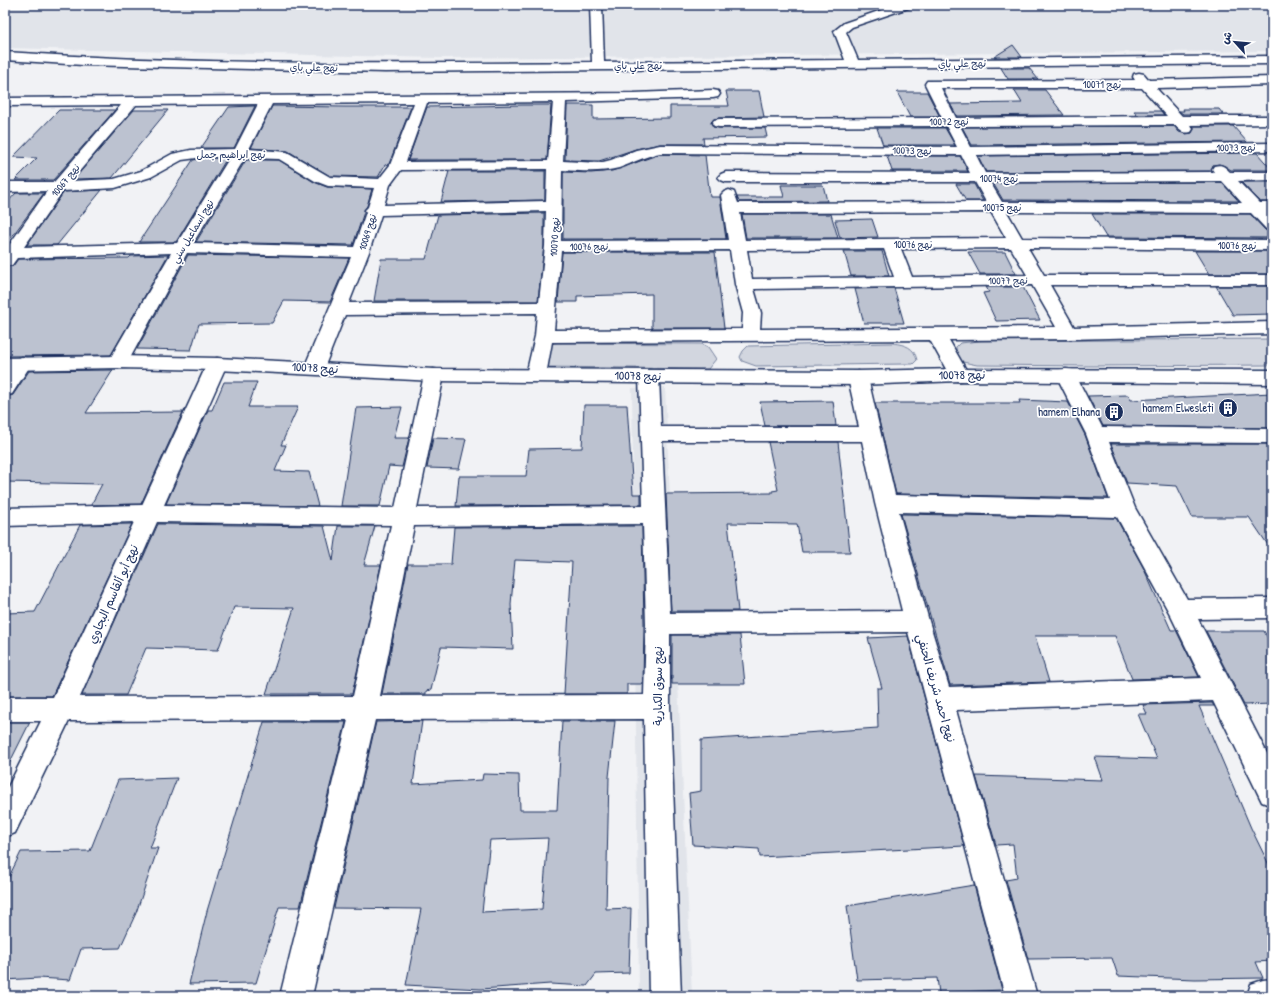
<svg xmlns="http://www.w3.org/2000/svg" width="1277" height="1001" font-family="'Patrick Hand','Playpen Sans Arabic',sans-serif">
  <rect width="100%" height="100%" fill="#f1f2f5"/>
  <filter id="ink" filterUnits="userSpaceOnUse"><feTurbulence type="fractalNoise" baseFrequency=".025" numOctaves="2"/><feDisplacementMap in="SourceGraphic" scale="8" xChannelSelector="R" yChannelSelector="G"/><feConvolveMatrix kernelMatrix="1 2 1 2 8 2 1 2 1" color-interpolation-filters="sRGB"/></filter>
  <g filter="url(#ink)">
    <path fill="#e1e4ea" d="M5,5H1272V51L440,58L5,48Z
      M665,387L692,996H639L632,388Z"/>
    <path fill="#d2d6df" stroke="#76829e" d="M1272,339V365L1093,366L977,365L963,362L957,358L956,347L960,343L980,341Z
      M557,343L702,344L708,347L716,359L708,369L544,367L550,344Z
      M893,343C906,345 914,347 917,360L913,364H905L756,366L742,361L740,357L743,351L748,346Z"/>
    <path fill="#bcc2d0" stroke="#1b2f5e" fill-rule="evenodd" d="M1013,45L1022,57H994Z
      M1001,68H1029L1038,79H1008Z
      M1014,90H1045L1064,115L957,116L950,104L1022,103Z
      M726,91H759L764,117L719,118L714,119L711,122L713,127L719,128H765L767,137L703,138L704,144H660L636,149L599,161L565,160L567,105H593V119L670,118V106H729Z
      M897,92H927L940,117H910Z
      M523,105H551L547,160H408L427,107Z
      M253,106H255L234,148H201L229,107Z
      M272,106L345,107H411L389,164L385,165L378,177L330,176L288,151L251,148Z
      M1183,109H1219L1223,114H1183L1179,111H1184Z
      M59,110H115L53,180H15L37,158L13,157Z
      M134,110H168L112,178L74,179Z
      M1134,111H1161L1164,115H1137Z
      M1174,126L1179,132L1186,134L1192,133L1194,129L1193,126H1233L1247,142L972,145L962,127Z
      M877,128H945L955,145H883Z
      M1257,153L1272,170H1231L1225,166L1219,164L1213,165L1211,171L986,172L978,156Z
      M660,154L705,155L710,197H720L726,239H563V172L591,173L612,171Z
      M887,156H960L968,171H892Z
      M204,158H227L176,242H139L193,160Z
      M246,160H279L314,182L327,187L372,189L367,206L364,210V212L353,245L196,242Z
      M449,171H545V200L441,202Z
      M1221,182L1239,201L1003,200L993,183Z
      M1241,182H1272V202H1260Z
      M956,184H974L983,201H966Z
      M781,185H823L827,201L739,202L737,197H784Z
      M102,190L57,245H27L64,192Z
      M16,193H44L5,246V205Z
      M544,213V246L538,301H374L381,259H426L438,215Z
      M742,214H831L838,238H746Z
      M1092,214H1250L1265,230L1272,232V238L1106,237Z
      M872,219L878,237L840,238L835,220Z
      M844,251H882L889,276H851Z
      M1195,251H1272V274H1209Z
      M562,252H715L724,328H652V294L577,296V302H558Z
      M968,252H1005L1016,274H980Z
      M168,255L111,355L5,356V267L13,266L18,259L129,258L131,256Z
      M188,255L349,258L330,302L284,301L272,323L199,324L191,350L137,349Z
      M1216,286H1272V314L1233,315Z
      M986,287H1023L1040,320L996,321L983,293L989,292Z
      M894,288L904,323H864L855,289Z
      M113,370L86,413L183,412L141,504L91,505L102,484L5,482V397L13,395L29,371Z
      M224,382H257L248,407H298L281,445H286L275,471L309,472L318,506L166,504L208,410H212Z
      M1272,393V428L1103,426L1088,396L1128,395L1131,400Z
      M1019,400L1068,402L1085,435L1108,498L896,494L875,403H1020Z
      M833,401L836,426H765L760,402Z
      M584,405H627L633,494H641V505L456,506L459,476H526L529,449L582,448Z
      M402,407L394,438H409L402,467L389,466L380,506H341L356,408Z
      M433,438L466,439L459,469L427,468Z
      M768,442H838L850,552H802L797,524L728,523L738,611H671L666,494L772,493V491L778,490Z
      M1111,444H1272V551L1249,517H1192L1177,486L1127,483Z
      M901,514L1116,518L1143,567L1171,630H1176L1199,677L1132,679L1115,636H1035L1049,682L950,685Z
      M132,524L52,696H5V613L35,612L80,525Z
      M158,524L324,526L333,561L338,526H375L364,565H381L352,694H266L294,608L234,607L218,650L146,648L126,695H82Z
      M642,526L644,624L643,684H627V694H564L572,562L515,560L511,604L513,649L441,647L431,690L426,691V694H382L408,564H451L454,527Z
      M1206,631H1264L1272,646V704L1244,705Z
      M672,635H740L745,684H672Z
      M908,636L964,846L760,857L759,849L693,845L689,793L701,791V740L878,728L877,688H882L868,638Z
      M1212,703L1214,706H1199L1251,828L1272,871V961L1256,962L1263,978L1195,979L1118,976L1112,958L1028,959L1006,880L1017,878L1013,844L996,845L976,776L1103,780L1095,757L1157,759L1138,714H1147L1143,705Z
      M422,721L413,784L482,780L483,774L519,775L520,810H557L562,721H615L609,777L606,909L631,908L629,973L596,974L587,986L550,984L481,989L406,985L421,909L334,908L376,722ZM548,838L542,909L482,912L490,840Z
      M5,722H30L5,772Z
      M264,722H346L300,907H279L256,983L189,984L207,911Z
      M177,778L150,848H158L136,913L120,948L81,949L70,980L39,978L5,980V885L21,852L90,851L118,780Z
      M974,885L1002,990L939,993L937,978L857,980L847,906Z"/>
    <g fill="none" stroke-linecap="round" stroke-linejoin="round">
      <defs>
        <path id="street" d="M590,5H602L604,62L845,60L834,31L844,23L896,5H913L911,7L852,27L846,32L858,60L1272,56V64L385,72L83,65L5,60V52C200,65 396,64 592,62Z
          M1139,73L1144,74L1149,80L1272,77V85L1156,88L1182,116H1272V124L1190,125L1193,129L1191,132C1183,134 1180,131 1175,125L960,126L971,147L1272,143V151L976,155L985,173L1214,172L1212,169L1214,166C1222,164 1224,166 1230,172H1272V180L1238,181L1259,203H1272V213H1268L1272,217V231L1266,229L1251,213L1007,212L1022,238L1272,240V250L1028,248L1044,275H1272V285H1050L1074,327L1272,322V334L1068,339L949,340L969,375L966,380L959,381L952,380L930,340L552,342L546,375L543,380L536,381L529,380L526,375L535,336L537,313L345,315L324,368L321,373L314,374L307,373L304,368L351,257L187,253L128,362L125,366L118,368L111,366L108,362L171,253L17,258L12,265L5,266V248H7L47,191L5,192V182H54L121,105L5,106V98L634,93L713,90L718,91L720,94L718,97L713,98L566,102L563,161L599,163L611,160L636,150L660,145L957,147L946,126L719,127L714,126L712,123L714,120L719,119L942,118L925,84L927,81L1135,80L1133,77L1134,74ZM941,88H1142L1167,116L956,118ZM553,102L548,161L406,162L427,103ZM414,103L390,165L379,179L330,177L287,152L249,149L272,104ZM258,104L235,149L191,150L172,154L141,171L114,179L71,181L136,105ZM660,153L961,155L970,173L726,172L721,174L718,177L721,180L726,182H975L986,202L738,203L734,192L729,190L724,192L721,195L728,240L561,241L562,170C581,171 600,173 619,168C633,163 645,156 660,153ZM204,157H230L177,243L24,247L63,191L115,188L151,177L182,160ZM245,158L279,159L315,181L328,186L374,188L368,207L365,210L366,212L354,247L193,243ZM547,169L546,201L384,205L390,185L401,170ZM1222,181L1242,203L1002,202L990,182ZM546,211L545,246L539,302L349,303L369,252L381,215ZM991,212L1006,238L745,240L740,213ZM1011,248L1027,275L912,277L901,249ZM884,249L894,277L752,279L747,250ZM730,250L735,284L743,313L742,329L554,330L561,251ZM1032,285L1056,327L760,329L761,313L754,289Z
          M22,357L29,359L32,363L12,394L5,396V374L15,359Z
          M217,358L224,360L227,364L164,505L395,508L424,375L427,370L434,369L441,370L444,375L417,508L643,506L639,376L642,371L649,370L656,371L659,376L661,427H859L848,378L851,373L858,371L865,373L868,378L895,495L1110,500L1086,434L1056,375L1059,370L1066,369L1073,370L1102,427L1272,429V443L1109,442L1135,508L1187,599L1272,598V618L1198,619L1272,763V806L1262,802L1213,701L956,710L1037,996H1005L908,632L670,634V707L681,996H649L644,719L375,720L312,996H280L348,720L69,721L15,833L5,837V793L41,721H5V697H53L134,522L5,526V508L142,505L207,364L210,360ZM662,441H862L875,503L902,611L670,613ZM899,512L1117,517L1171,616L1201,678L949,687L929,621ZM157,522L391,525L353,696L80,697ZM643,524L646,624L644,695L380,696L414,526Z
          M1272,979V996H1247L1251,984L1263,980Z"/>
        <path id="secondary" d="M118,356L217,358L434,369L858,371L959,369L1272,370V384L959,381L858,385L434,381L217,370L118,368L5,370V358Z"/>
      </defs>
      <use href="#street" stroke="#1b2f5e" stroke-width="3"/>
      <use href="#secondary" stroke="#1b2f5e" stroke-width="3"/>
      <use href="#street" fill="#fff" fill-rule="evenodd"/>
      <use href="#secondary" fill="#fff" fill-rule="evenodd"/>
    </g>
  </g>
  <defs>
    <symbol id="building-disc" viewBox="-11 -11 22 22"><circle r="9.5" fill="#1b2f5e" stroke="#fff"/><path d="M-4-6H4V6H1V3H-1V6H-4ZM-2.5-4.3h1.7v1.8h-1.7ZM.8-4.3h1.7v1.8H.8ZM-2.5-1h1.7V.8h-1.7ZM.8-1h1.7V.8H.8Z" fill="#fff"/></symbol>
  </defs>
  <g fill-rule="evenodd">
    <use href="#building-disc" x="1217" y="397" width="22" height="22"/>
    <use href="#building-disc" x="1103" y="401" width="22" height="22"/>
  </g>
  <g text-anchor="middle" stroke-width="3.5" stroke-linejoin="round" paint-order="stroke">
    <g font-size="10" fill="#1b2f5e" stroke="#fff">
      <text transform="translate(962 63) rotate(-1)" y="4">نهج علي باي</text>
      <text x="638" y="69">نهج علي باي</text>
      <text transform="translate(314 67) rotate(1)" y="4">نهج علي باي</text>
      <text x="1102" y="88">نهج 10071</text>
      <text transform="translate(949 121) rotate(-1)" y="4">نهج 10072</text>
      <text transform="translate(1236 147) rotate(-1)" y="4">نهج 10073</text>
      <text transform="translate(912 150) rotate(1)" y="4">نهج 10073</text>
      <text x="231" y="158">نهج ابراهيم جمل</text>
      <text x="999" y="182">نهج 10074</text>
      <text transform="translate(65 180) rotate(-51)" y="4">نهج 10067</text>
      <text x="1002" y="211">نهج 10075</text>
      <text transform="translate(192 231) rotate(-59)" y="4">نهج اسماعيل سني</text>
      <text transform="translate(367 232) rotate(-73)" y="4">نهج 10069</text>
      <text transform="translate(554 237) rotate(-87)" y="4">نهج 10070</text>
      <text x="913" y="248">نهج 10076</text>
      <text x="1237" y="249">نهج 10076</text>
      <text transform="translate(589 246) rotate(-1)" y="4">نهج 10076</text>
      <text transform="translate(1008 280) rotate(-1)" y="4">نهج 10077</text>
    </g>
    <g font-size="12" fill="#1b2f5e" stroke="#fff">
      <text transform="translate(315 368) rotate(3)" y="4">نهج 10078</text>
      <text transform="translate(962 375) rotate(-1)" y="4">نهج 10078</text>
      <text transform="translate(638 376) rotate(1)" y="4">نهج 10078</text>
      <text transform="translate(113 594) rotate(-66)" y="4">نهج أبو ألقاسم البجاوي</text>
      <text transform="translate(658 686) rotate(-90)" y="4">نهج سوق الكبارية</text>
      <text transform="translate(936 688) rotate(74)" y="4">نهج احمد شريف الحنفي</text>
    </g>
    <g font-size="12" fill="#1b2f5e" stroke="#fff" text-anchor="end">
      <text x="1214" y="412">hamem Elwesleti</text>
      <text x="1100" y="416">hamem Elhana</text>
    </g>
  </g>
  <rect width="1277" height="1001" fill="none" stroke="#fff" stroke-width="20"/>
  <rect x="10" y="10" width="1257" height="981" fill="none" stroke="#1b2f5e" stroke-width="1.5" filter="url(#ink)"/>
  <g transform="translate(1235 42) rotate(297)" stroke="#ffffff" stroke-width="3" paint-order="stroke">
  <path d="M0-3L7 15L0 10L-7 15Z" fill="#1b2f5e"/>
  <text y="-6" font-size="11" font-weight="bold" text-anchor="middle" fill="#1b2f5e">ش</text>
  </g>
</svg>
